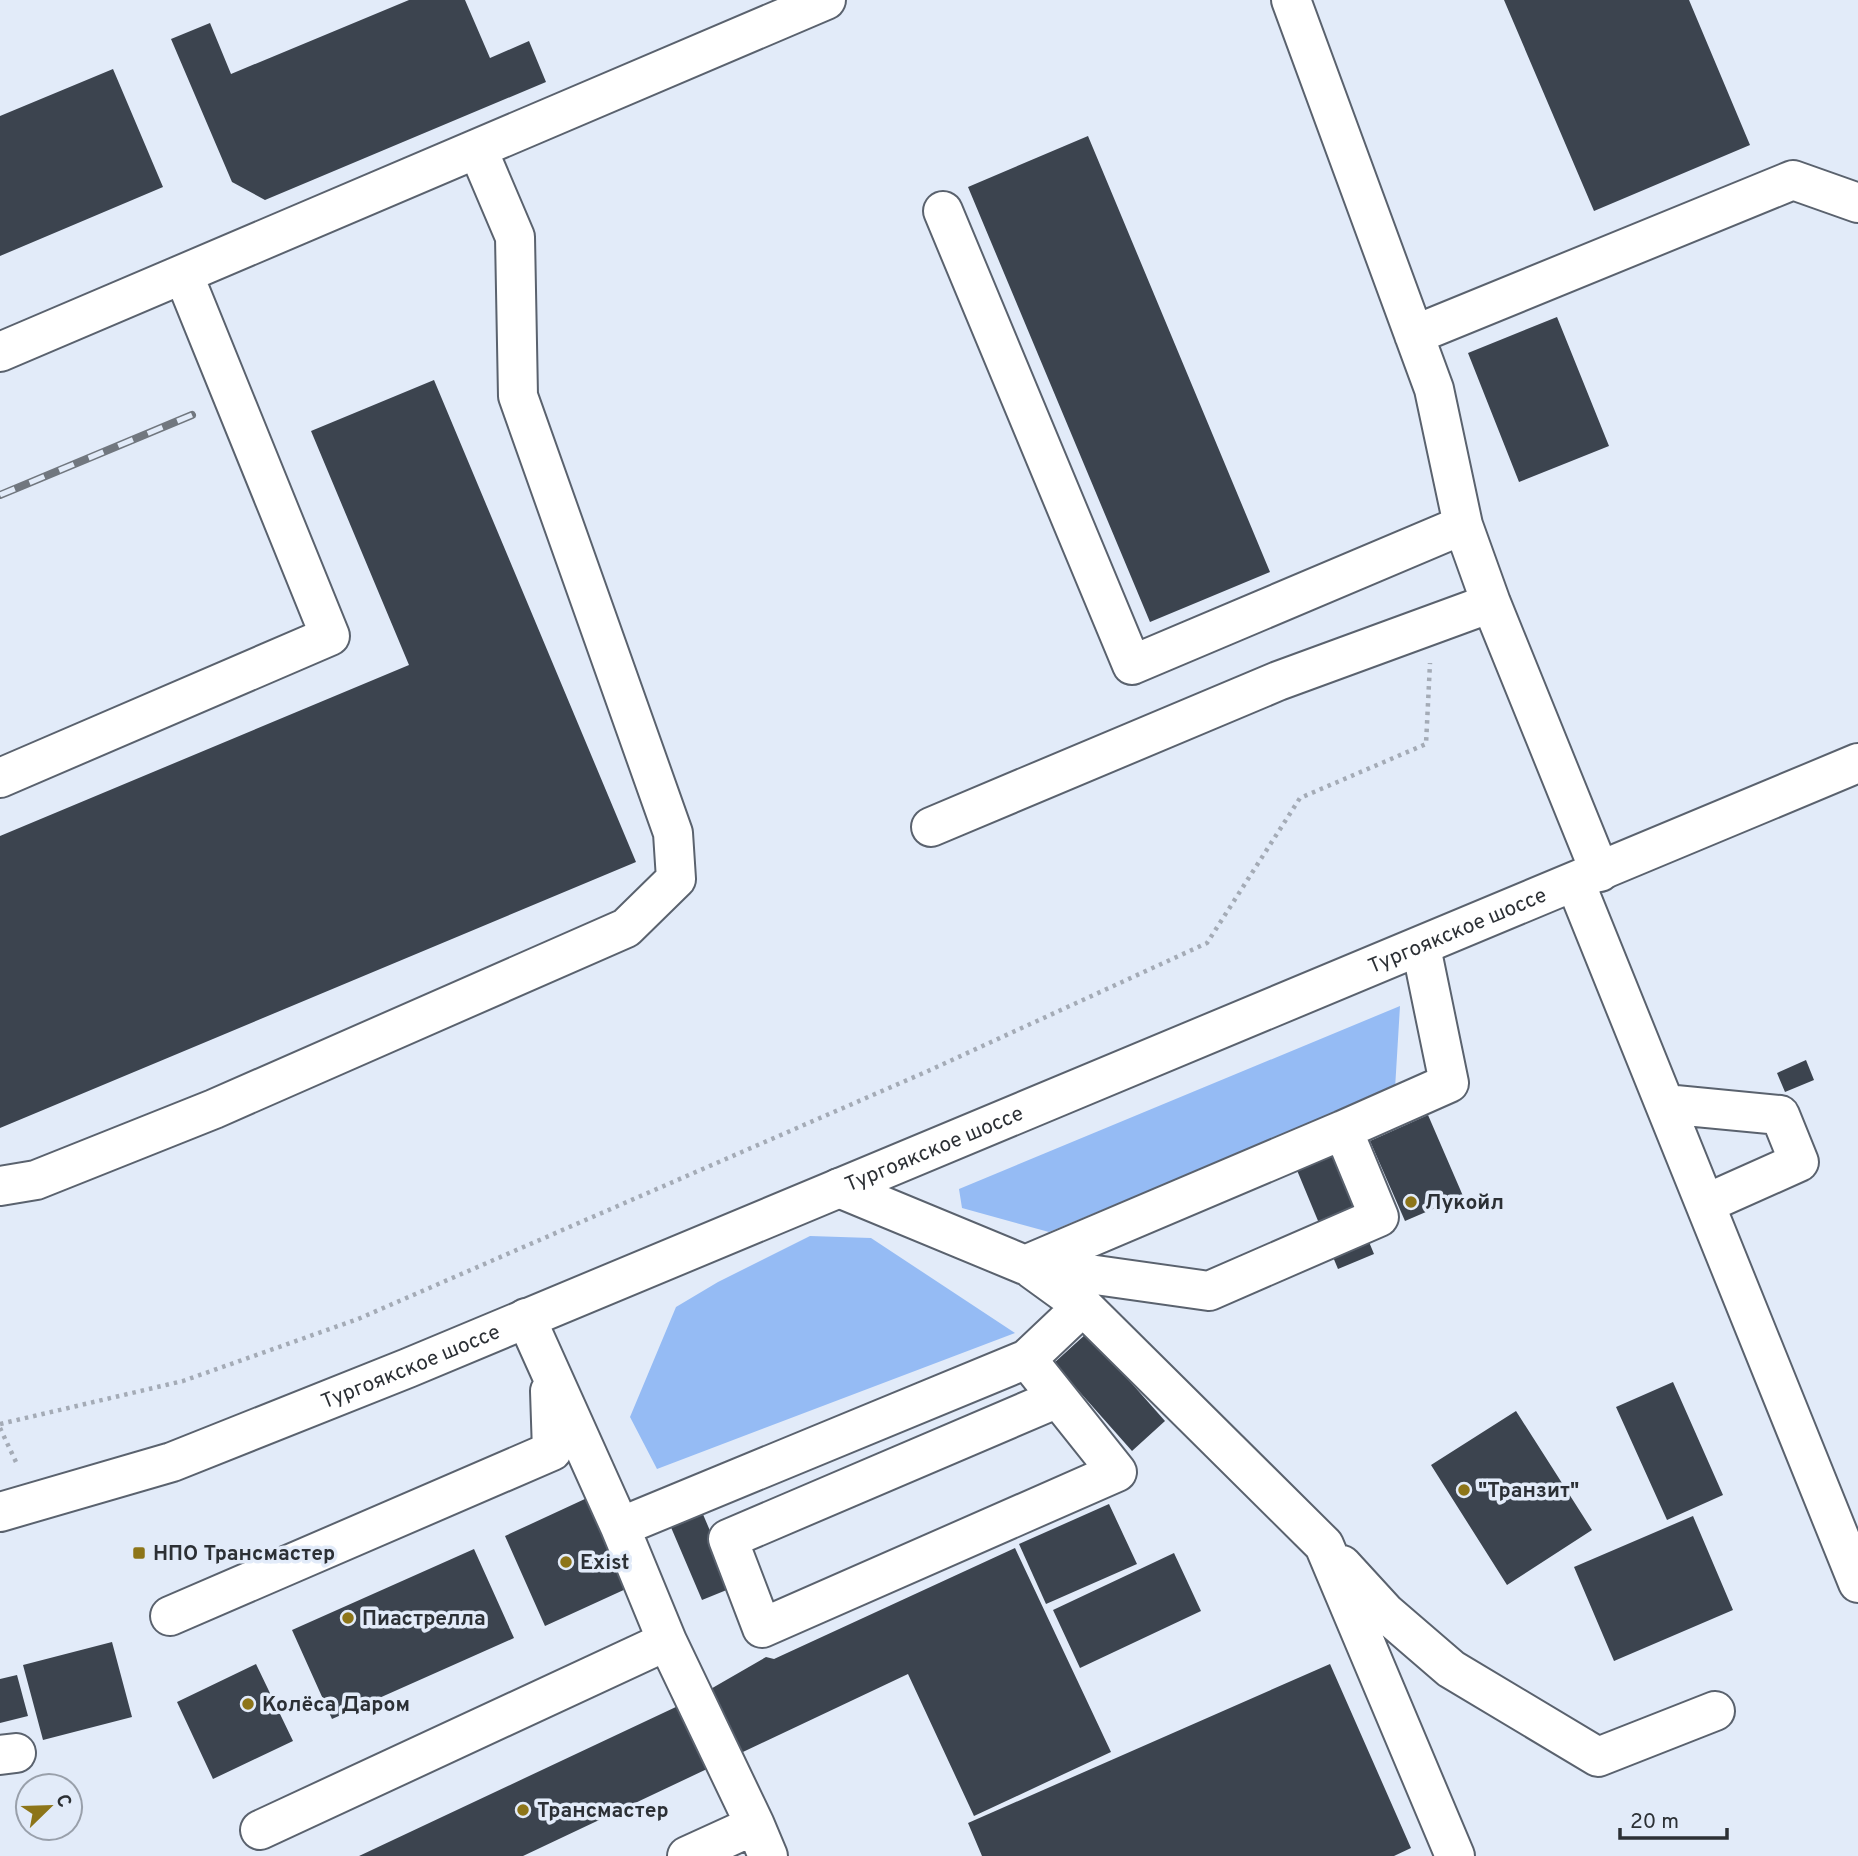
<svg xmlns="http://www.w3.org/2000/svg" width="1858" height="1856" font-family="Overpass,sans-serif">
  <rect width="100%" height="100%" fill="#e2ebf9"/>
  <path fill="#95bbf4" d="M1400,1006L1395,1089L1049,1232L962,1208L959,1189Z
    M810,1236L871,1238L1015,1333L657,1469L630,1417L676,1307L718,1282Z"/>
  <path fill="#3c444f" d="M409,0H465L490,58L529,41L546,82L265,200L232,182L171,39L210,23L231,74Z
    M1504,0H1689L1750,145L1594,211Z
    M113,69L163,187L0,256V116Z
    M1088,136L1270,572L1150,622L968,187Z
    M1557,317L1609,446L1519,482L1468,353Z
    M434,380L636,862L0,1128V836L409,665L311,431Z
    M1806,1060L1814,1080L1785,1092L1777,1073Z
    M1428,1115L1463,1196L1405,1221L1370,1141Z
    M1325,1135L1374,1254L1338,1269L1289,1151Z
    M1087,1333L1165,1421L1132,1451L1054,1363Z
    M1673,1382L1723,1495L1667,1520L1616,1407Z
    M1516,1411L1592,1530L1507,1585L1431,1465Z
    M587,1498L628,1588L545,1626L505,1536Z
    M1109,1504L1137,1564L1046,1604L1019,1544Z
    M702,1512L734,1587L702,1600L670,1525Z
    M1693,1516L1733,1610L1614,1661L1574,1567Z
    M1015,1548L1111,1752L974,1816L908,1674L523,1856H359L695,1698L766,1657L774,1659Z
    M474,1549L514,1638L332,1719L292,1630Z
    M1174,1553L1201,1611L1080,1668L1053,1610Z
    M112,1642L132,1717L43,1740L23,1665Z
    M256,1664L293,1741L213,1779L177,1702Z
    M1330,1664L1411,1848L1394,1856H982L968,1823Z
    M17,1675L28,1716L0,1723V1679Z"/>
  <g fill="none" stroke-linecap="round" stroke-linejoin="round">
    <defs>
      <path id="minor" d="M1291,0L1434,389L1463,525L1491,603L1600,872
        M943,211L1132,665L1463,525
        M1414,335L1793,180L1858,203
        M0,352L826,0
        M0,778L330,636L184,276
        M931,827L1278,681L1491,603
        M1575,882L1858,1583
        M1665,1104L1780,1115L1799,1162L1705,1204
        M0,1186L36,1180L214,1109L626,928L676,879L673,833L518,396L515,237L478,150
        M839,1188L1025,1265L1209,1291L1379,1217L1343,1130L1449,1083L1421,947
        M1025,1265L1343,1130
        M1032,1269L1083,1306L1324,1545L1455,1856
        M1027,1359L1117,1472L762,1628L728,1539L1058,1398
        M620,1527L1027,1359L1083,1306
        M1342,1565L1386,1613L1451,1669L1598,1757L1715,1711
        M170,1616L552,1451L550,1391
        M667,1641L755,1825L687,1856
        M0,1755L16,1753
        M755,1825L768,1856
        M260,1830L667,1641L620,1527L526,1318"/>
      <g id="major">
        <path id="s1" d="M0,1512L172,1462L408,1368L1858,763"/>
      </g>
    </defs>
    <use href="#minor" stroke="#5a626e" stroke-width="42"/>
    <use href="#major" stroke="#5a626e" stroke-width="42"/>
    <path stroke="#a4abb6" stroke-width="4.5" stroke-dasharray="3.5 5" stroke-linecap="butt" d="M0,1424L183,1381L358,1319L928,1071L1207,943L1300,798L1426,744L1430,663
      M0,1428L16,1462"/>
    <use href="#minor" stroke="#fff" stroke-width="38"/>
    <use href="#major" stroke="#fff" stroke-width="38"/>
    <defs>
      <path id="rail" d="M0,495L192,415"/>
    </defs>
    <use href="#rail" stroke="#71777f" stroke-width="8"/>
    <use href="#rail" stroke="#e2ebf9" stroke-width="5" stroke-dasharray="16" stroke-linecap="butt"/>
  </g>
  <g fill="#8d7519" stroke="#e2ebf9" stroke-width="2.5">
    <circle cx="1411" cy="1202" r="7"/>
    <circle cx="1464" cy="1490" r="7"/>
    <rect x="132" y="1546" width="14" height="14" rx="3.5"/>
    <circle cx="566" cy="1562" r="7"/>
    <circle cx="348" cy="1618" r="7"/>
    <circle cx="248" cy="1704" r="7"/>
    <circle cx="523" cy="1810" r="7"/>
  </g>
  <g text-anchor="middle" stroke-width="7" stroke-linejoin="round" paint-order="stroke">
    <g font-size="21" fill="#2c3035" stroke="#e2ebf9">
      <text dy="7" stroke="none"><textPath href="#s1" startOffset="1570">Тургоякское шоссе</textPath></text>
      <text dy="7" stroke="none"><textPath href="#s1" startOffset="1003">Тургоякское шоссе</textPath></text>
      <text dy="7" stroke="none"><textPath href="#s1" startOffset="436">Тургоякское шоссе</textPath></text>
    </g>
    <g font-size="21" font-weight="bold" fill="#2c3035" stroke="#e2ebf9" text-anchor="start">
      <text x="1425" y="1209">Лукойл</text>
      <text x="1478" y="1497">"Транзит"</text>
      <text x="153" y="1560">НПО Трансмастер</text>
      <text x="580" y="1569">Exist</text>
      <text x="362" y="1625">Пиастрелла</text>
      <text x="262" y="1711">Колёса Даром</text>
      <text x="537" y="1817">Трансмастер</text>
    </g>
  </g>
  <g transform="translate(49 1807) rotate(67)"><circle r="33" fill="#e2ebf9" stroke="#99a0ab" stroke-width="2"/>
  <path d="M0-5L12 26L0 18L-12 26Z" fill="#8d7519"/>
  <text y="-10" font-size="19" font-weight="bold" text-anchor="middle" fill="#2c3035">С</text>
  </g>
  <path d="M1620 1828v10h107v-10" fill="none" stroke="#2c3035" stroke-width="3.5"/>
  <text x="1630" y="1828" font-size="21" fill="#2c3035" stroke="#e2ebf9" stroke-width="5" paint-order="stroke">20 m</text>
</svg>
